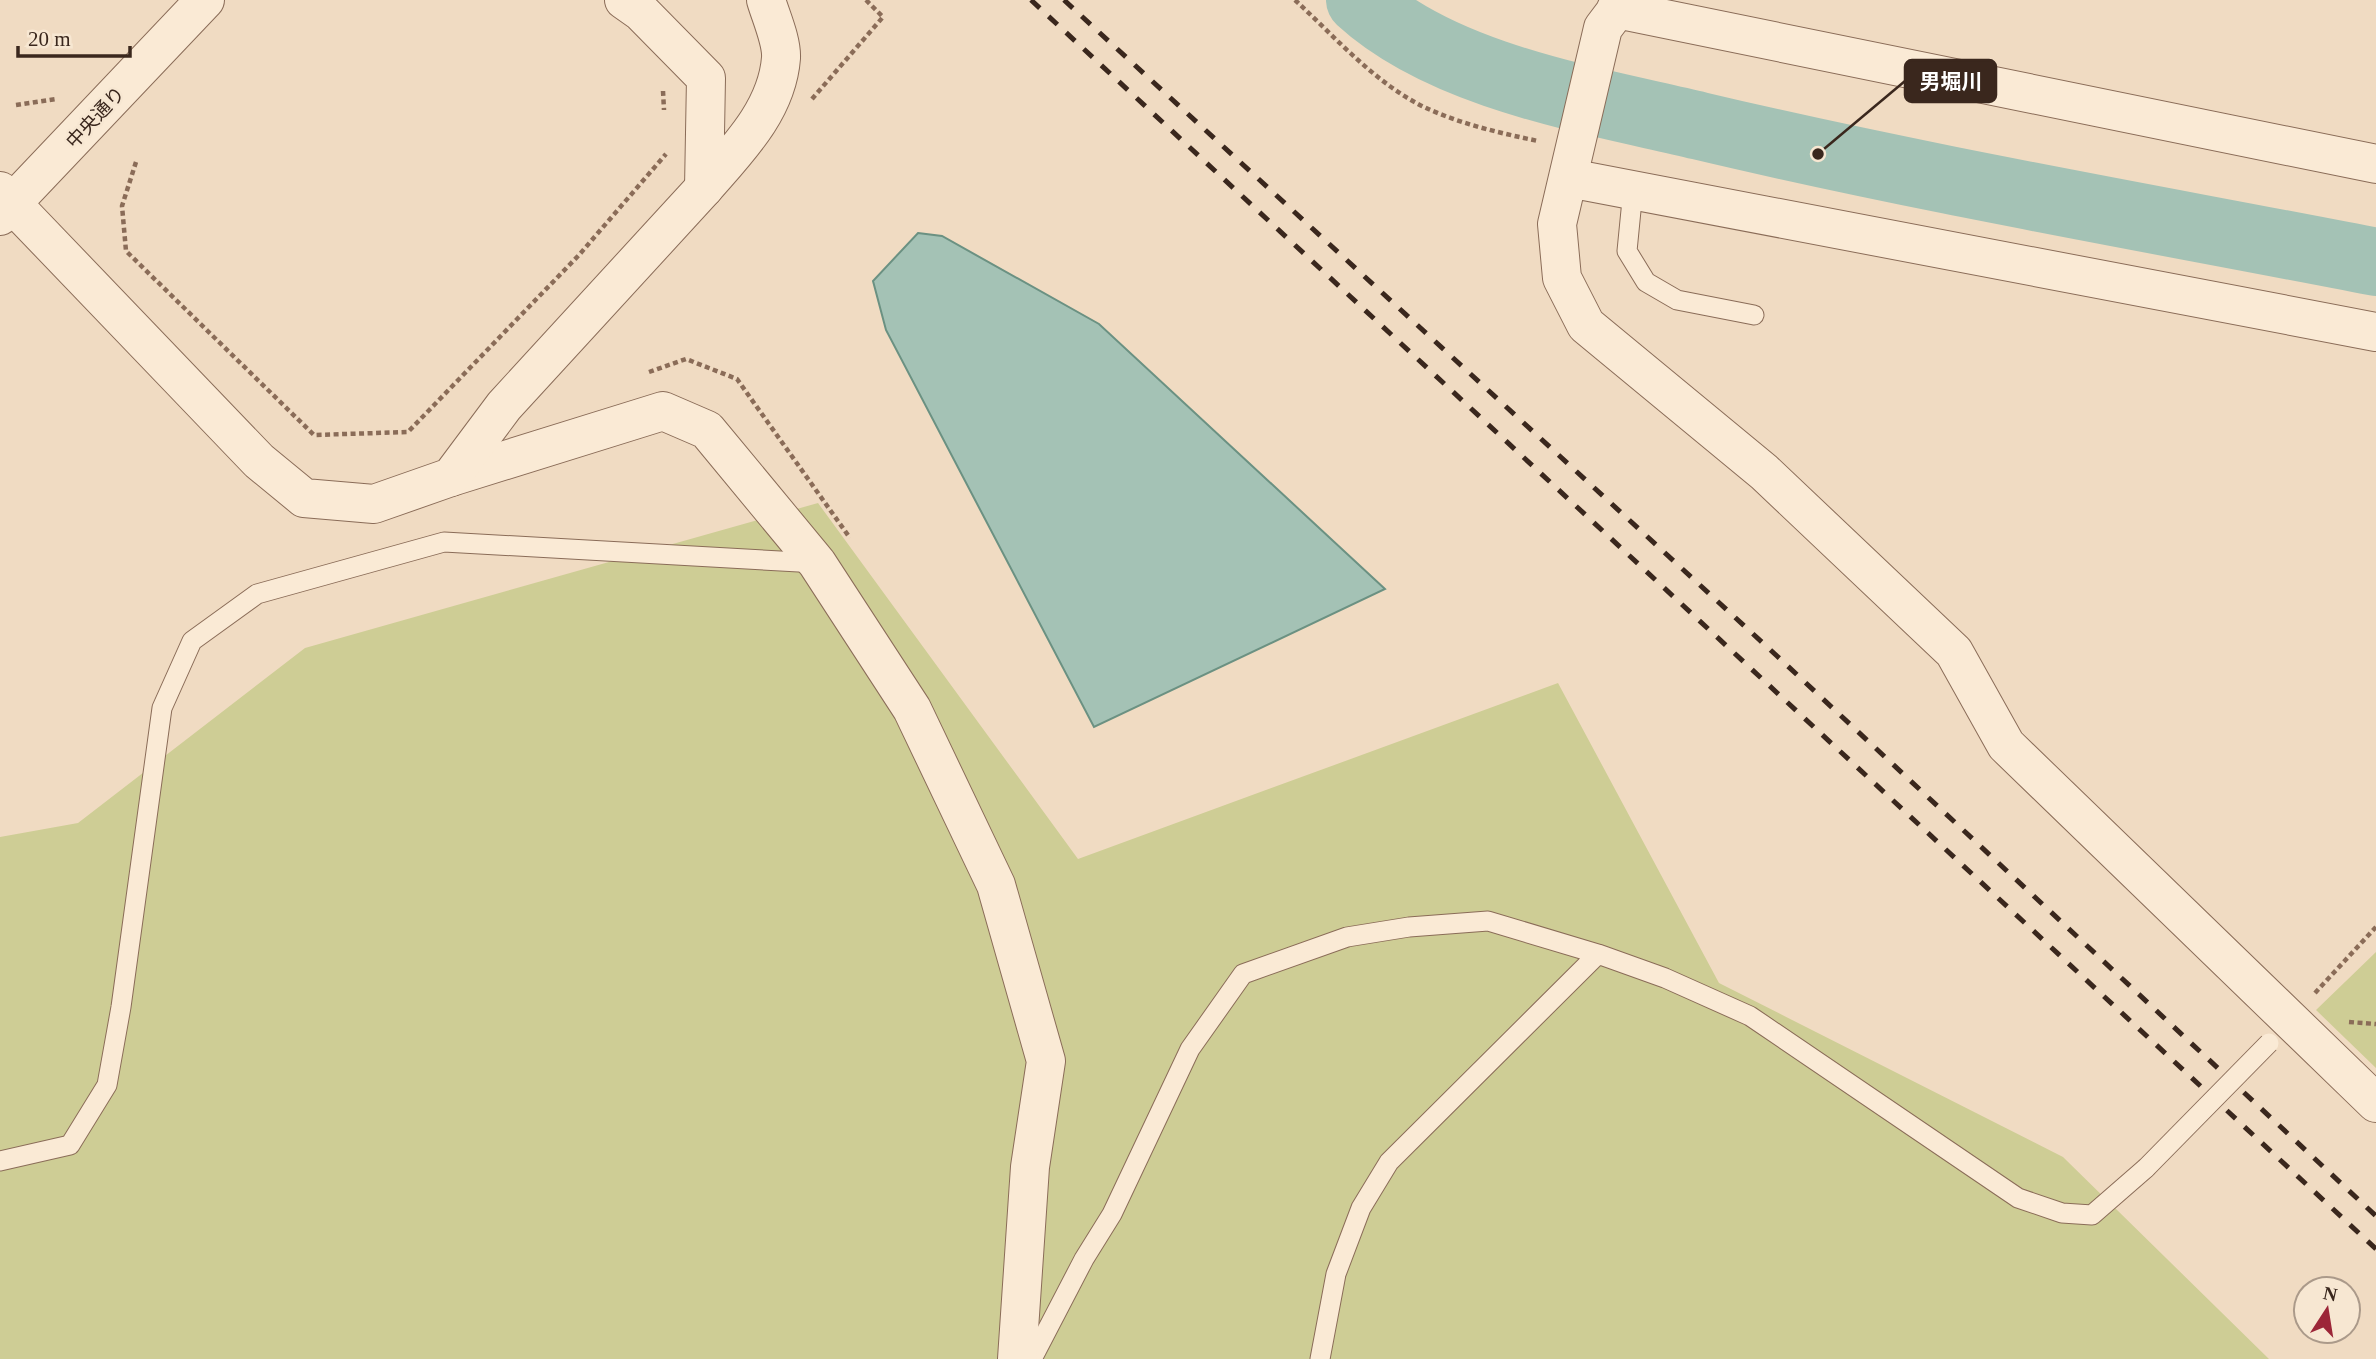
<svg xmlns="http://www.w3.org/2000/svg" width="2376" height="1359" font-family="'Times New Roman','Noto Sans JP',serif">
  <rect width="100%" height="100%" fill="#f0dbc2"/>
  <path fill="#cecd95" d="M818,503L1078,859L1558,683L1719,983L2063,1157L2269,1359H0V837L78,823L305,648Z
    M2376,952V1068L2316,1010Z"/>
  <path fill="#a4c2b5" stroke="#6b9182" stroke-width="2" d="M918,233L942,236L1099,324L1385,589L1094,727L886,330L873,281Z"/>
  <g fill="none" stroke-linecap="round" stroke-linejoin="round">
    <path stroke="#a4c2b5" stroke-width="68" d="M1360,0C1444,77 1591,100 1700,126C1923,179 2150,218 2376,262"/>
    <defs>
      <path id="service" d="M1633,190L1627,251L1646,282L1677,300L1754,315
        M0,1161L70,1145L107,1085L121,1007L162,708L192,641L257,594L444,542L817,563
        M1032,1359L1084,1259L1112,1214L1190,1049L1243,974L1347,937L1409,927L1488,921L1598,954L1665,978L1750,1016L2018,1198L2062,1213L2092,1215L2146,1168
        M1320,1359L1336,1274L1361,1208L1389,1162L1598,954"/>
      <path id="minor" d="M624,0L641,12L706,78L704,188
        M1624,0L1603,28L1557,224L1562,278L1586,325L1764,472L1954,652L2006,745L2376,1103
        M1616,9L2376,164
        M1569,178L2376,332
        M704,188C736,151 777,111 781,58C782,41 771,17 766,0
        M451,477L663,411L707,430L817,563L912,709L996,885L1046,1061L1030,1167L1017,1359"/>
      <path id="tertiary" d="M0,191L259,461L304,498L374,504L451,477L504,406L704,188
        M0,216L205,0"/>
    </defs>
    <use href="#service" stroke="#8a6c58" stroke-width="21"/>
    <use href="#minor" stroke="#8a6c58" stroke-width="40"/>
    <use href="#tertiary" stroke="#8a6c58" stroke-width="40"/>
    <path stroke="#8a6c58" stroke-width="4.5" stroke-dasharray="5 3.5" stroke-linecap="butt" d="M1295,0C1335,37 1375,83 1424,107C1460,124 1500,133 1538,141
      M663,91L664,110
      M812,99L883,17L866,0
      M16,105L56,99
      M136,162L122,206L126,251L314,435L408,432L579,255L666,154
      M649,372L686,359L737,379L850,538
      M2315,993L2376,927
      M2349,1022L2376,1024"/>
    <use href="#service" stroke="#faead5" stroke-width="19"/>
    <use href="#minor" stroke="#faead5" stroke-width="38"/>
    <use href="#tertiary" stroke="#faead5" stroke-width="38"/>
    <path stroke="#3a271d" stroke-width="5" stroke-dasharray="12 12" stroke-linecap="butt" d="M1031,0L2376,1249
      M1064,0L1777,656L2376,1216"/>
    <defs>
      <path id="service-bridge" d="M2146,1168L2269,1043"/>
    </defs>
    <use href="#service-bridge" stroke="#8a6c58" stroke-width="21" stroke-linecap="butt"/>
    <use href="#service-bridge" stroke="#faead5" stroke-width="19"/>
  </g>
  <g text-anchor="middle" stroke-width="5" stroke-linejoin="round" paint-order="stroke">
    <g font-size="19" fill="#3a271d" stroke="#f7e7d2">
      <text transform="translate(95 117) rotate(-47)" y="7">中央通り</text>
    </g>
  </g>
  <path fill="none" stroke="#3a271d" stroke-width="2.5" d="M1818 154L1905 81"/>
  <circle fill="#3a271d" stroke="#f7e7d2" stroke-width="2.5" cx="1818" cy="154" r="7"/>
  <rect fill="#3a271d" stroke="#3a271d" stroke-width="2.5" x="1905" y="60" width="91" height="42" rx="7"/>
  <g font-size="21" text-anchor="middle" font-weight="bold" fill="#fff">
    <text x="1951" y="89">男堀川</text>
  </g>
  <g transform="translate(2327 1310) rotate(12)"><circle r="33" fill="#f7e7d2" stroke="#ab9a8a" stroke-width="2"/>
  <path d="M0-5L12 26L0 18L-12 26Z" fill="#9c2638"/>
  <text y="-10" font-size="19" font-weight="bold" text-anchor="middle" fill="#3a271d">N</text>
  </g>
  <path d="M18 46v10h112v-10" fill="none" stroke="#3a271d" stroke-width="3.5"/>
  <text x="28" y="46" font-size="21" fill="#3a271d" stroke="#f7e7d2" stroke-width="5" paint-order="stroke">20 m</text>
</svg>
